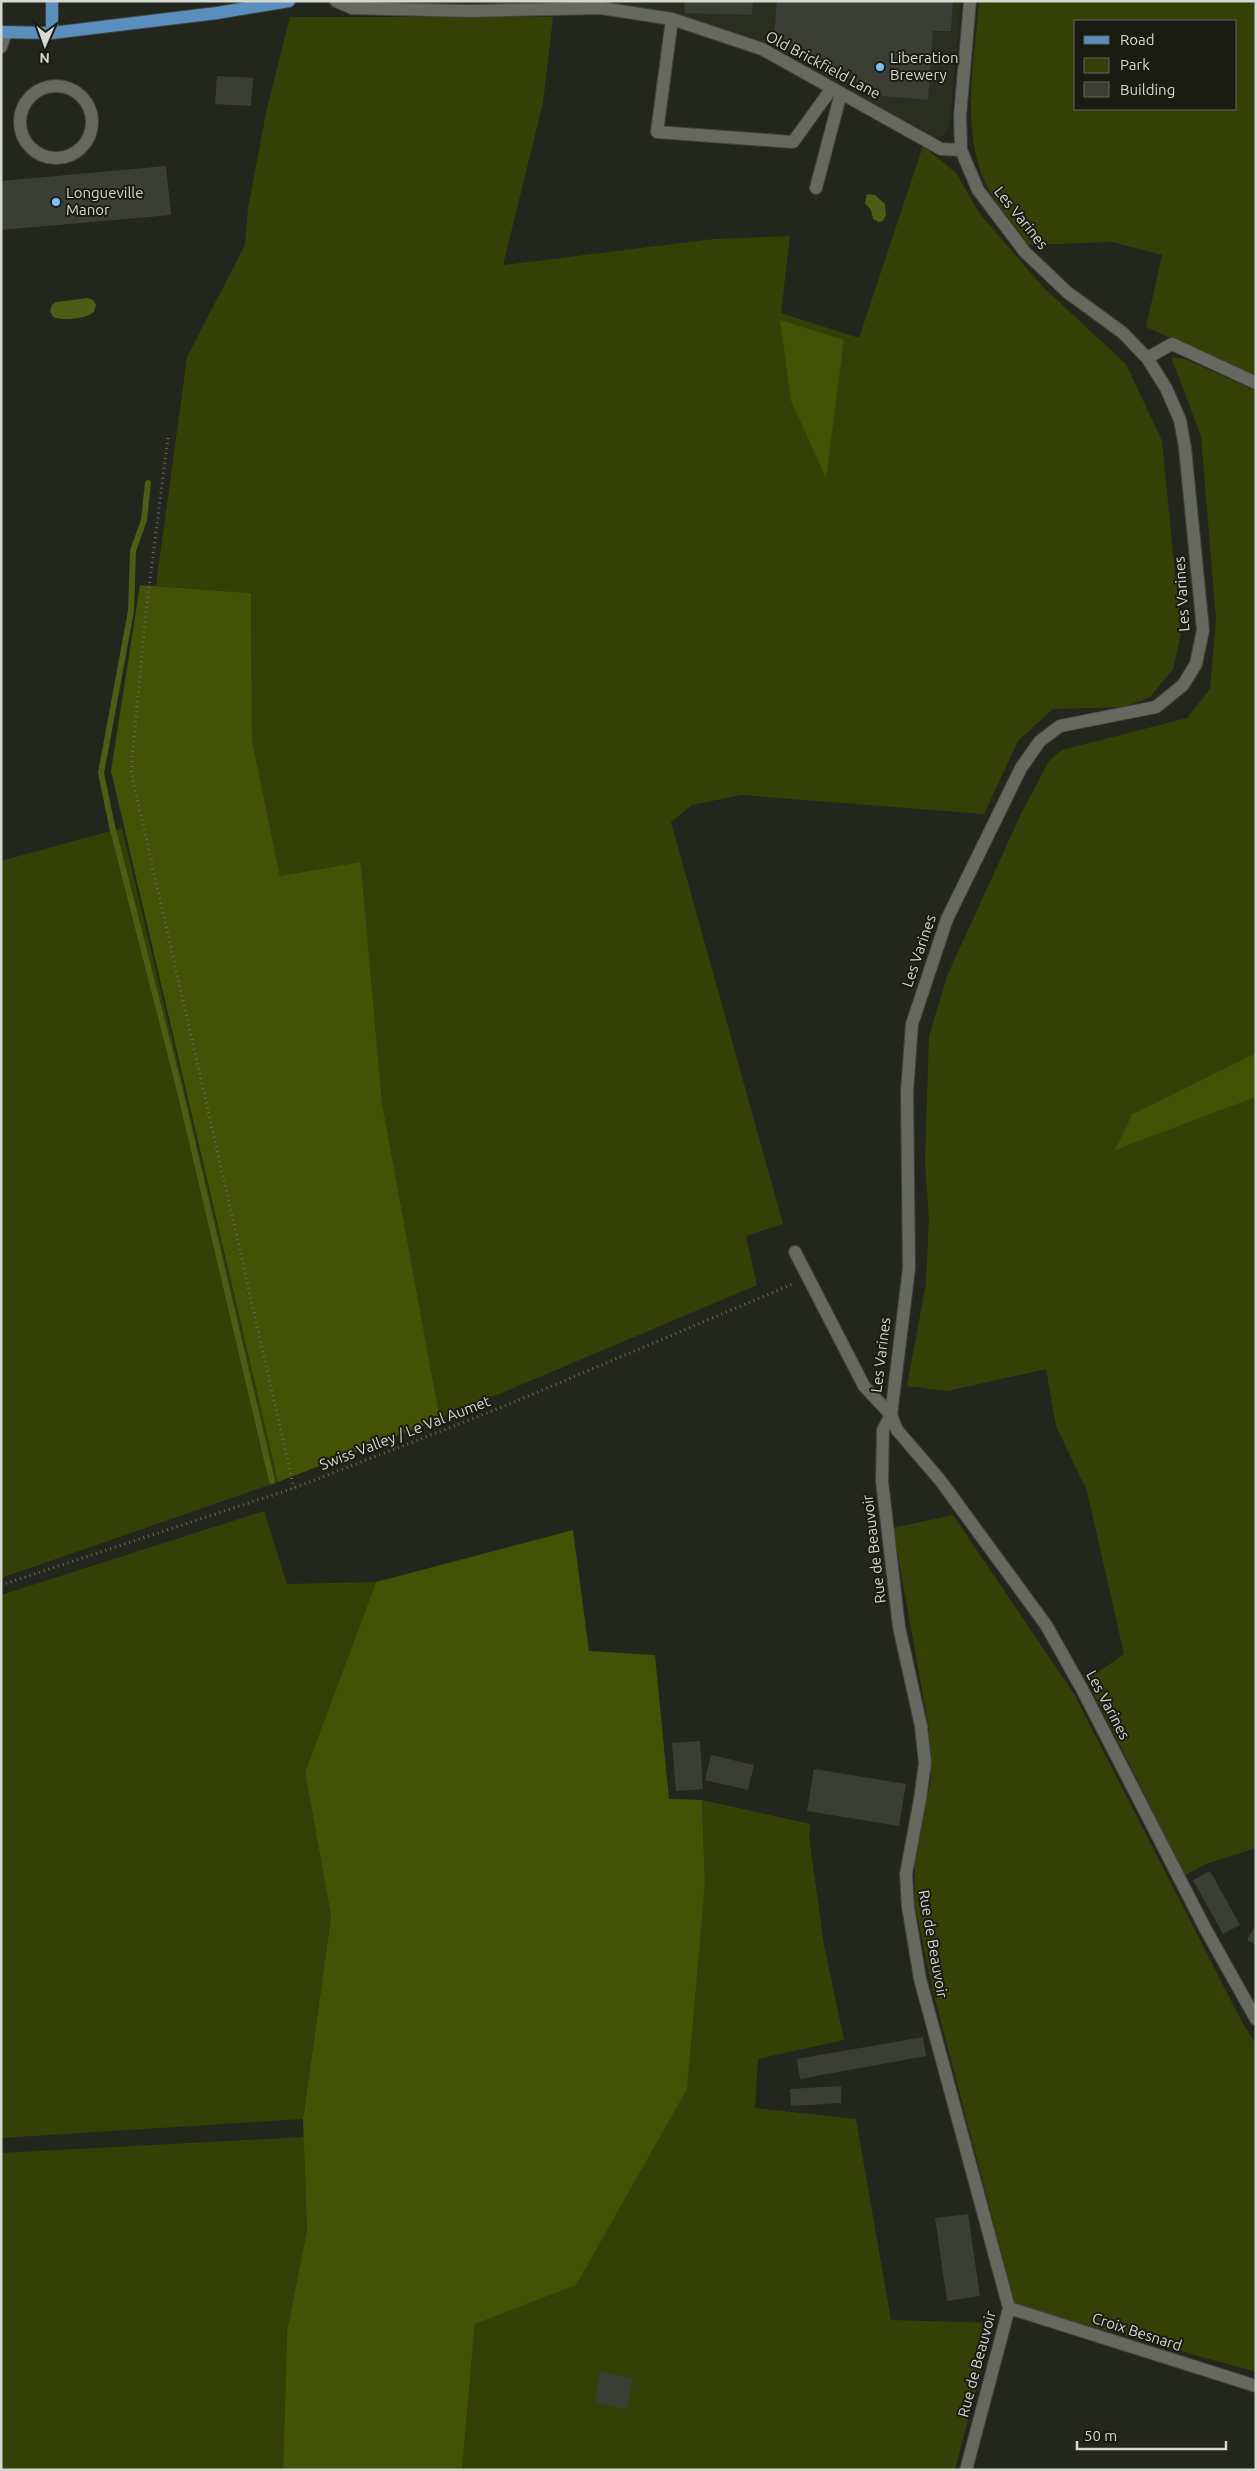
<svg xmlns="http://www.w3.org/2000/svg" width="1257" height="2471" font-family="Ubuntu,sans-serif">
  <rect width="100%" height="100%" fill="#23261d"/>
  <path fill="#2a2e1f" d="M372,1H961L950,121L945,135L935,140L770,44L682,16L598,3L374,4Z"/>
  <path fill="#354006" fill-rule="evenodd" d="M979,1H1256V376L1146,327L1162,255L1112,242L1029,245C1016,226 994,203 985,182C960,126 975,61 979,1ZM1076,21H1236V109H1076Z
    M290,17H553L543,103L503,265L714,239L790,236L781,313L859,338L923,146L956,173L980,214L1044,288L1126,364L1162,441L1181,633L1173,669L1150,697L1125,707L1053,709L1018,741L984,814L741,795L692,805L671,822L783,1224L746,1236L757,1285L440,1419L382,1102L360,862L280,876L252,740L251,593L156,586L187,357L245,245L248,208L266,113Z
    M1171,357L1185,359L1256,391V1053L1132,1114L1116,1149L1256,1097V1848L1206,1864L1185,1875L1087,1680L1124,1654L1087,1491L1056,1426L1046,1369L947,1391L907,1386L926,1283L929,1218L925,1163L929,1036L947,976L1021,814L1049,761L1062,750L1187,718L1210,689L1216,619L1201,436Z
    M122,828L278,1482L1,1578V861Z
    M264,1511L287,1584L376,1582L305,1772L331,1917L303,2119L1,2138V1595Z
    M953,1515L1074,1694L1242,2022L1256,2044V2372L1015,2305L934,1995L915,1905V1853L931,1780L929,1729L893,1528Z
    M702,1800L810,1824L809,1837L824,1945L844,2040L758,2059L755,2108L856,2119L891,2320L993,2323L955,2470H462L475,2324L576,2284L705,1883Z
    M304,2137L307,2230L287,2331L283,2470H1V2153Z"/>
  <path fill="#435204" d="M780,320L844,340L826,478L791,401Z
    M140,585L251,593L252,740L280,876L360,862L361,867L382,1102L440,1419L278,1482L111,771Z
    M1256,1053V1097L1115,1150L1132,1114Z
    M573,1530L589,1651L655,1655L669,1799L702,1800L705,1883L687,2089L576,2285L475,2324L462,2470H283L287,2331L307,2230L303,2119L331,1917L305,1772L376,1582Z"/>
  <path fill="#4e5d15" d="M867,194L875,195L885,204L886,215L883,221L879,222L873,219L871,210L865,203Z
    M88,298L93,300L96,305L94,312C86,319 63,321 53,317L50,311L52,305L56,302Z"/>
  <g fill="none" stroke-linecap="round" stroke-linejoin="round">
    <path stroke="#4e5d15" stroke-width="6" d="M148,483L144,520L133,551L131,611L101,773L112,826L180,1091L272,1481"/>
  </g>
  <path fill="#3b3e35" d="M684,1H753L752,15L685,13Z
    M777,1H953L951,31H933L928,100L883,96L774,37Z
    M217,76L253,78L251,106L215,104Z
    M166,166L171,215L1,230V181Z
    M700,1741L703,1789L676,1791L672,1743Z
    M711,1755L754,1765L748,1790L705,1780Z
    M814,1769L906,1784L899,1826L807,1811Z
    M1210,1871L1240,1925L1223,1934L1193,1880Z
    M1256,1924V1945L1247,1940Z
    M923,2037L926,2056L800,2079L797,2059Z
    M841,2086V2103L791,2106L790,2089Z
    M968,2214L980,2296L947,2301L935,2218Z
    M600,2372L633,2378L627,2409L595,2403Z"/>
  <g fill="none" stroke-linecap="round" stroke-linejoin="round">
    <defs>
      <path id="minor" d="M336,1L352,8L469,11L601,8L672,19L762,49L941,149L961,150
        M970,1L960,116L961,150L978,190L1025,252L1067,292L1123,333L1147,358L1166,388L1180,420L1185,448L1203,630L1196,664L1183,685L1156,707L1060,726L1040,741L1021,768L947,919L912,1024L907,1092L909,1268L891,1415L897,1430L940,1480L1046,1625L1082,1689L1206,1930L1256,2019
        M672,19L657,132L793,142L832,88
        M1,47L6,33
        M20 122a36 36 0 1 1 72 0a36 36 0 1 1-72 0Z
        M816,188L841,93
        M1147,358L1172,344L1256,383
        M795,1252L864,1386L891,1415L883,1430L882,1481L899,1627L921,1726L925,1763L920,1799L906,1874L908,1907L920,1979L1009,2308L966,2470
        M1009,2308L1256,2386"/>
      <path id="major" d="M1,32L52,33L217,13L289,1
        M52,33V1"/>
    </defs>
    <use href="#minor" stroke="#41433c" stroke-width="14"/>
    <use href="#major" stroke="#41433c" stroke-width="14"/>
    <path stroke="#686a62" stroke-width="3" stroke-dasharray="1 4" stroke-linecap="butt" d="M168,438L146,611L131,772L294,1488
      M1,1585L294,1488L500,1408L795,1283"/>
    <use href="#minor" stroke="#66695f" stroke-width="12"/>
    <use href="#major" stroke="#598ebe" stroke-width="12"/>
  </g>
  <g fill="#82bcfa" stroke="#1a1c14" stroke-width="2">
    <circle cx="880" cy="67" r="5"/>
    <circle cx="56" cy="202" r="5"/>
  </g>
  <g text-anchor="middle" stroke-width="4" stroke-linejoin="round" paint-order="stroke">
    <g font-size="15" fill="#d6d8d2" stroke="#1a1c14" text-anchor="start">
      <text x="890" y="63">Liberation<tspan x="890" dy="17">Brewery</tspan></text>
      <text x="66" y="198">Longueville<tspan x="66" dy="17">Manor</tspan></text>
    </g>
    <g font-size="15" fill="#d6d8d2" stroke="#1a1c14">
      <text transform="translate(823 65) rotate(28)" y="5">Old Brickfield Lane</text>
      <text transform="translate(1021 218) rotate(51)" y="5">Les Varines</text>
      <text transform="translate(1182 594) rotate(-94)" y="5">Les Varines</text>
      <text transform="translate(919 951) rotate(-71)" y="5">Les Varines</text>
      <text transform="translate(881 1355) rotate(-83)" y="5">Les Varines</text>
      <text transform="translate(405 1433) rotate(-21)" y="5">Swiss Valley / Le Val Aumet</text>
      <text transform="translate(874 1549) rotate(-97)" y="5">Rue de Beauvoir</text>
      <text transform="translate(1108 1705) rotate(62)" y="5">Les Varines</text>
      <text transform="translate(933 1944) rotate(80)" y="5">Rue de Beauvoir</text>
      <text transform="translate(1137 2332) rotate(18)" y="5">Croix Besnard</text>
      <text transform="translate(977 2364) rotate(-75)" y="5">Rue de Beauvoir</text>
    </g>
  </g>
  <rect width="1257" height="2471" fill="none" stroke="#d6d8d2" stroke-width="5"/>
  <rect x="1074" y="20" width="162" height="90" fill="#1a1c14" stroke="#656760"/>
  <rect x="1084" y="36" width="25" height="8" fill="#598ebe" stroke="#656760"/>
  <text x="1120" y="45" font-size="15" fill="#d6d8d2">Road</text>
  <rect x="1084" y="58" width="25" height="15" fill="#354006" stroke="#656760"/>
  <text x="1120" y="70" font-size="15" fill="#d6d8d2">Park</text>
  <rect x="1084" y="82" width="25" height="15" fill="#3b3e35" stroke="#656760"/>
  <text x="1120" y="95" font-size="15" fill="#d6d8d2">Building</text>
  <g transform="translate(45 45) rotate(182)" stroke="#1a1c14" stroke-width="4" paint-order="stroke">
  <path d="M0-4L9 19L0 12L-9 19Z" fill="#d6d8d2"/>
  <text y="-8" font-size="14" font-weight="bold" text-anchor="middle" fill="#d6d8d2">N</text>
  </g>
  <path d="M1077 2441v8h149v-8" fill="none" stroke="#d6d8d2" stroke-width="2.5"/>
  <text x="1084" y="2441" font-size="15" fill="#d6d8d2" stroke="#1a1c14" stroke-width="4" paint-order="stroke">50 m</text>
</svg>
